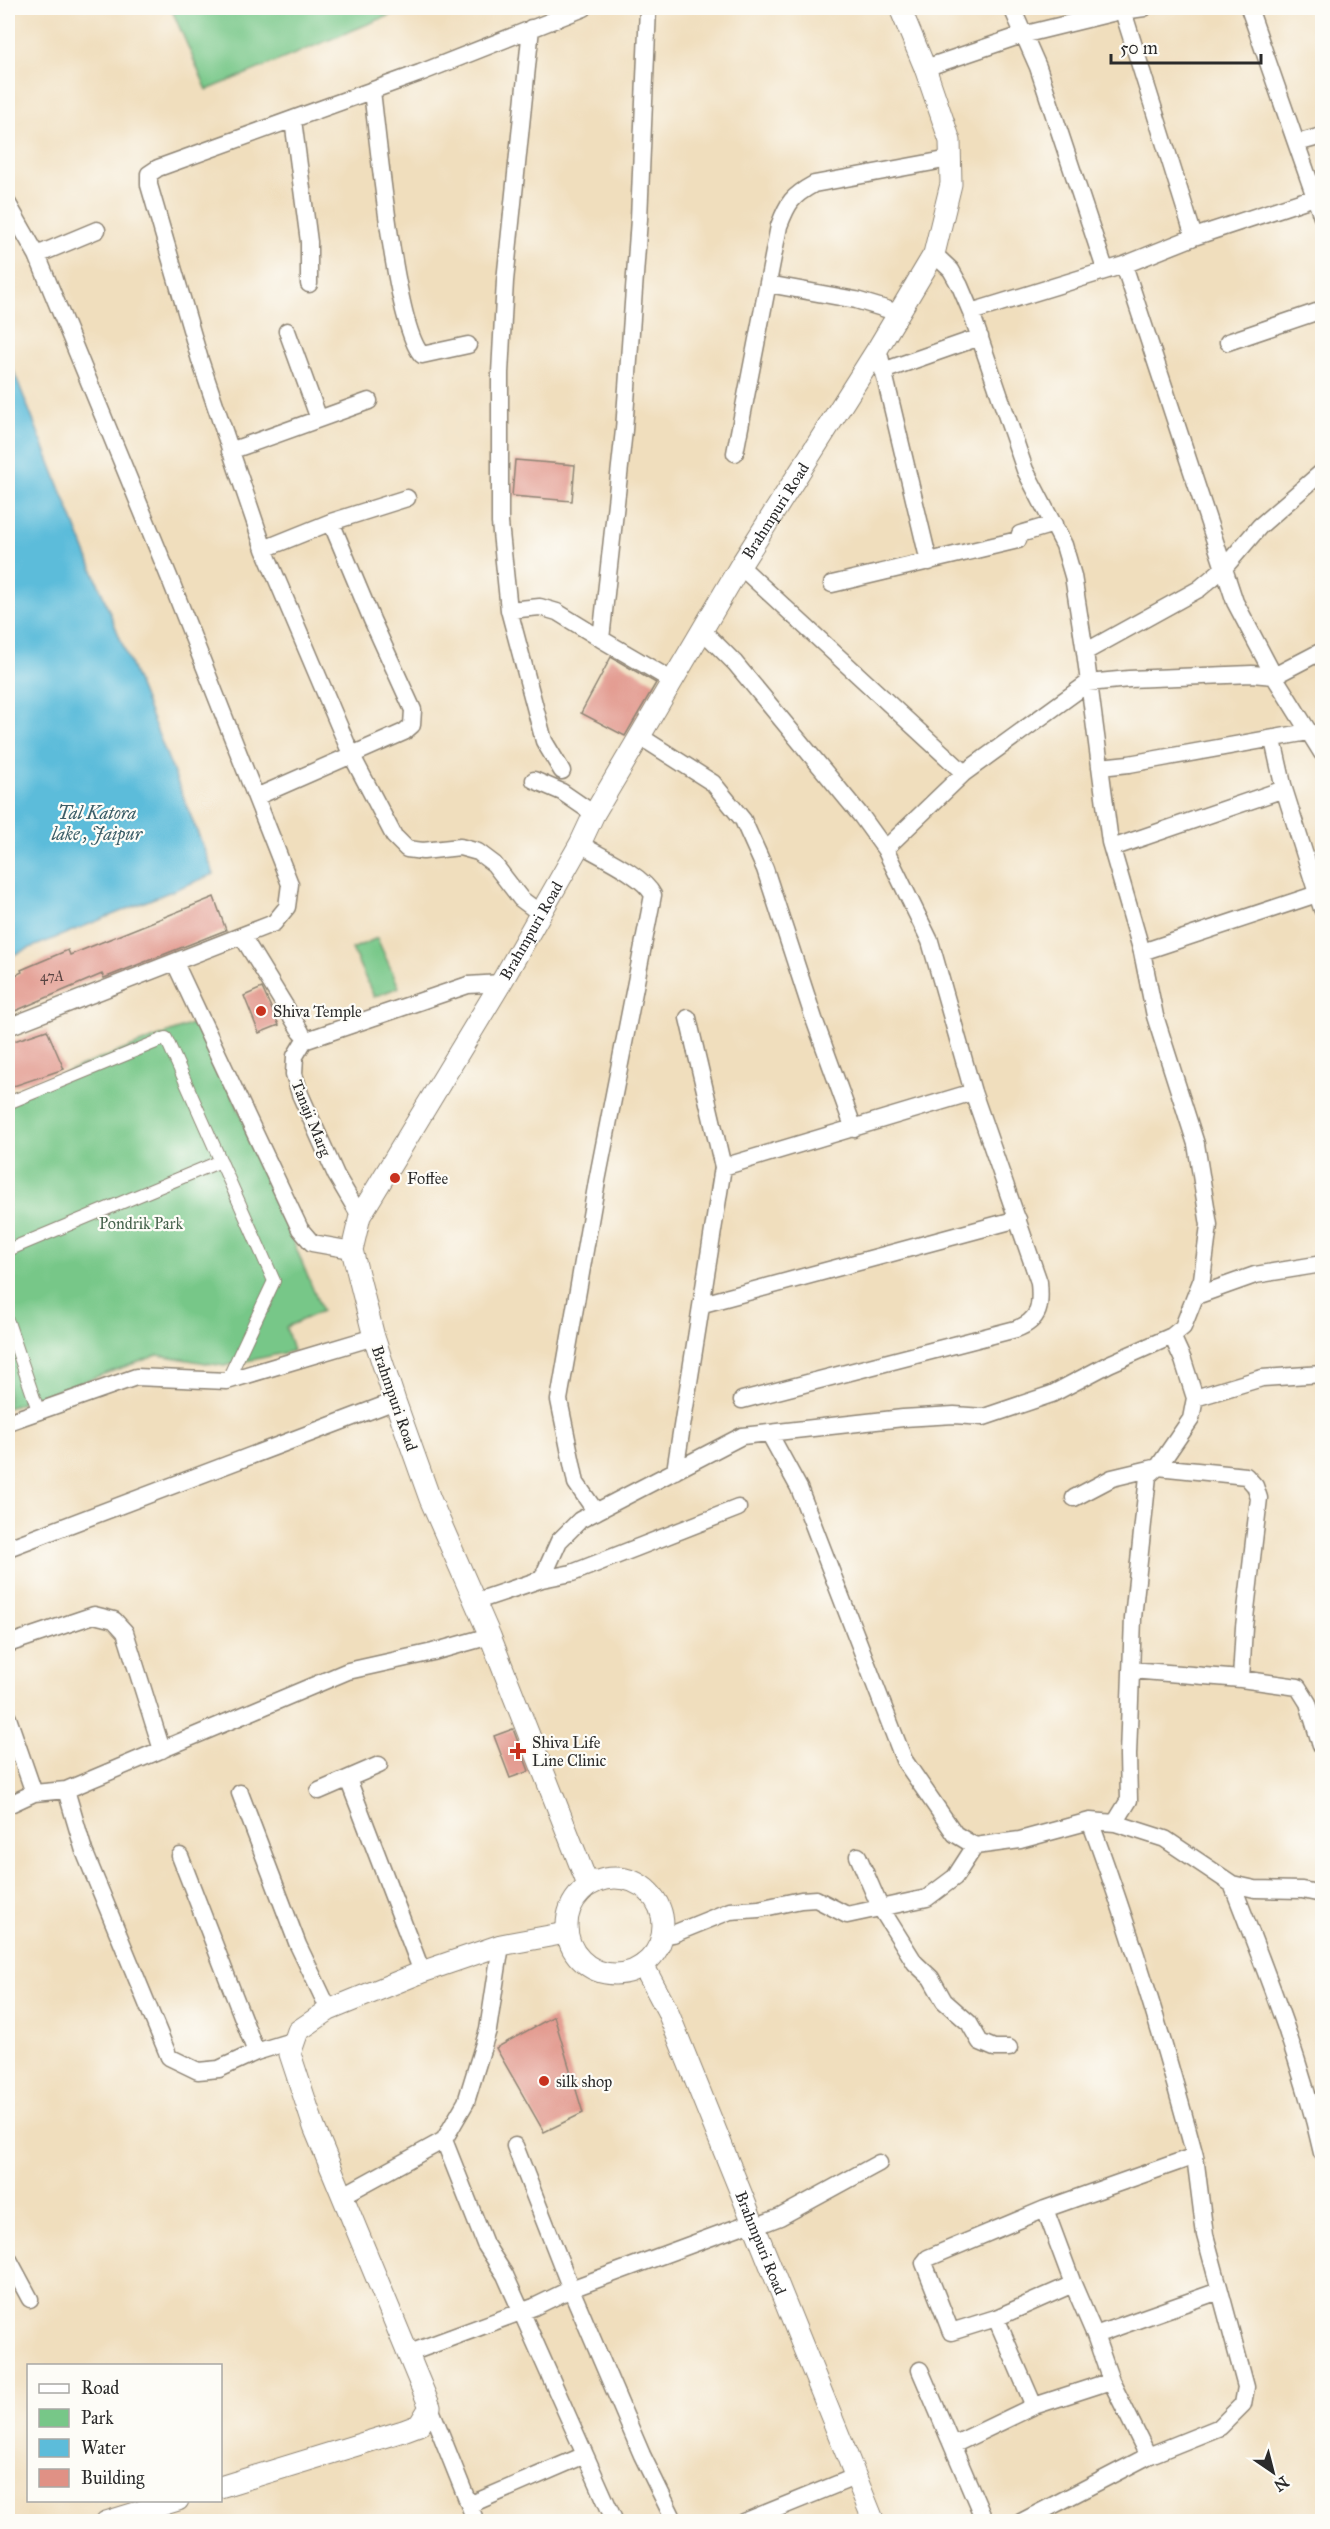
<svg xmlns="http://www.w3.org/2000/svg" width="1330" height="2529" font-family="'IM FELL Great Primer',serif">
  <rect width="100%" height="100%" fill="#fdfcf7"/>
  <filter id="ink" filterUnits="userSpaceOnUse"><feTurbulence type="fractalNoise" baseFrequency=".0167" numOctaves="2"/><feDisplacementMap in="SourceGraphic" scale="12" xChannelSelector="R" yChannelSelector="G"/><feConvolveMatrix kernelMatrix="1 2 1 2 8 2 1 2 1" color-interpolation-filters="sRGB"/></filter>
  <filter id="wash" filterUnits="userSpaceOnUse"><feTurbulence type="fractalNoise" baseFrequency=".008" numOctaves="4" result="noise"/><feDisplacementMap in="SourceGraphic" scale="24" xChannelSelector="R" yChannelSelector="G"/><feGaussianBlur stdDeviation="1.35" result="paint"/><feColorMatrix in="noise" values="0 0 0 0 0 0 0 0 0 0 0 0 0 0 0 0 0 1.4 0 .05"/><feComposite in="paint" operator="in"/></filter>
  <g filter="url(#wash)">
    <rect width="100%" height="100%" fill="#f0debd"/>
    <path fill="#77c788" stroke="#51795a" stroke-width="1.5" d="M171,8H407L207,90Z
      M377,938L399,987L374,997L352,949Z
      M202,1020L322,1311L286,1327L293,1351L224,1366L158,1355L8,1408V1094Z"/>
    <path fill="#5cbcda" stroke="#447482" stroke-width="1.5" d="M8,357L214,874L8,957Z"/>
    <g id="blocks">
      <path fill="#e09185" d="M515,460L575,465L572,501L512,496Z
        M611,657L656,683L625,736L581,713Z
        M214,897L226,930L104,978L102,974L8,1014V979L22,972L21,970L68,950L70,955Z
        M262,988L279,1025L259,1033L244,996Z
        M47,1030L64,1069L8,1088V1043Z
        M513,1729L529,1771L510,1778L494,1736Z
        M554,2016L583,2113L544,2132L496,2048Z"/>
    </g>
  </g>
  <g filter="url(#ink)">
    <use href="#blocks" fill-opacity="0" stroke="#8e8474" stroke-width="1.5"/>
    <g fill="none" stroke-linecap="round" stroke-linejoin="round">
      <defs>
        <path id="pedestrian" d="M8,1103L166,1038L274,1281L227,1381
          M8,1250L221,1161
          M8,1322L38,1410"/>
        <path id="minor" d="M648,8L639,219L624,430L601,639L673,681
          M1012,8L1038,67L1105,269
          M1122,8L1194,237
          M1249,8L1322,217
          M925,68L1022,35L1116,12L1144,8
          M372,91C378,139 395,328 422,355L468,345
          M293,120L309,242V284
          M1297,143L1322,136
          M8,204L37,255L172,584L290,884L287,907L274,923L8,1027
          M37,255L97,230
          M1124,265L1235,602L1274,676L1322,753
          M768,284L856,300L899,313
          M971,312L1124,265L1194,237L1315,197
          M287,331L319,419
          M1228,342L1322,310
          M878,348L929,562
          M883,371L980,337
          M230,451L369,401
          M735,453L779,226C788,202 792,196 814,184L950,159
          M331,522L407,498
          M740,566L964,773
          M832,584L1018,540L1020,534L1054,524
          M509,610L500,523V373L505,281L531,28
          M703,631L735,663L862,817L885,849
          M1085,652L1199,589L1224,568L1260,526L1322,472
          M641,737L713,783L743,820L765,869L814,1019L854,1129
          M1273,740L1284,789L1322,909
          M1100,767L1129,764L1308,732
          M562,771L544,741L509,610L540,607L557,612L601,639
          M534,780L562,792L594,814
          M256,797L404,732L412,725L413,710L372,620L331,522L264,549
          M580,844C600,856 643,875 653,895L597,1181L559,1400L576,1483L596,1512
          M1112,848L1284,789
          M541,914L521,899L494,864L478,852L460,847L423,851L407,849L394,836L351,754L264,549L200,360L149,185V174L158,168L420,73L584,8
          M242,936L301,1032
          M1142,952L1317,894
          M175,963L300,1229L312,1243L352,1250
          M723,1167L973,1092
          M360,1216L336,1175L300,1094L294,1074L295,1056L304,1041L468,985L501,983
          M1196,1296L1255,1275L1322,1264
          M703,1304L1018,1219
          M1172,1336L1183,1360L1195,1398
          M742,1400L1016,1329C1041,1320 1041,1305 1039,1282L973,1092L930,941L885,849L964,773L1088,683L1129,679L1252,674L1274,676L1322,651
          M8,1422L136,1377L227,1381L374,1337
          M769,1433L799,1488L904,1760L955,1834L975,1846L1020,1840L1090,1821L1115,1823L1165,1839L1232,1884L1255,1889L1302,1890L1322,1894
          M675,1471L723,1167L688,1018
          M1074,1498L1112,1478L1158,1467L1246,1476L1255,1486L1259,1498L1244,1627L1241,1679
          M8,1548L395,1401
          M542,1579L572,1573L738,1508
          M474,1602L542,1579L559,1541L580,1520L742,1436L903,1418L954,1415L984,1417L1052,1394L1109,1364L1172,1336L1183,1327L1202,1279L1209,1225L1196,1144L1155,1016L1142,952L1110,842L1085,652L1073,576L1064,545L1025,470L971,312L960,286L951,270L934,254
          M8,1644L94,1615L114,1620L125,1632L162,1750
          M1131,1670L1241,1679L1298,1687L1308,1703L1321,1746
          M8,1718L34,1793
          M348,1779L422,1972
          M66,1790L348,1671L433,1652L490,1636
          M319,1791L379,1765
          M240,1793L298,1945L329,2010
          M8,1805L34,1793L66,1790L84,1851L169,2057L198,2071L219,2069L256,2052L295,2040
          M1115,1823L1129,1800L1128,1755L1133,1618L1148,1476L1158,1467L1191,1419L1195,1398L1262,1378L1322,1374
          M180,1856L256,2052
          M858,1856L880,1907L915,1963L931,1978L944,2001L969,2023L980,2042L994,2048H1009
          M1232,1884C1267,1974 1301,2059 1322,2153
          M662,1936L673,1934L730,1911L759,1909L801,1900L816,1899L847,1915L927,1898L955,1877L975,1846
          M444,2140L485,2244L505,2275L615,2522
          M515,2146L571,2289L642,2455L675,2522
          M342,2196L444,2140L466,2102L488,2030L501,1945
          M1045,2209L1073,2284L1095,2335L1219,2291
          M754,2227L780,2217L879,2163
          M8,2258L30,2299
          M1073,2284L996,2318L951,2332L924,2263L928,2258L1045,2209L1195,2156C1164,2041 1131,1932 1090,1821
          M407,2354L534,2307L571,2289L752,2222
          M920,2370L985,2522
          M1111,2381L1148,2456
          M1034,2406L1111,2381L1095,2335
          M430,2407L476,2522
          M953,2445L1034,2406L996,2318
          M469,2505L585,2455
          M154,2509L158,2522
          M744,2522L857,2476
          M1021,2522L1148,2456L1220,2427L1243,2404L1246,2387L1205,2235L1195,2156"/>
        <g id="tertiary">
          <circle cx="615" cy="1926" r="48"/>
          <path id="s1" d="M588,1885L490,1636L430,1499L395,1401L374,1337L352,1250L360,1216L501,983L580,844L594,814L740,566L878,348L934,254L951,184L950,141L925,68L900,8"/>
          <path id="s2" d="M643,1965L667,2010L874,2522"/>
          <path d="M220,2487L403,2431L419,2425L430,2407L314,2127L290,2054L298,2031L329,2010L422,1972L501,1945L566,1933"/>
          <path d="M106,2522L178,2500"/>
        </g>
      </defs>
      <use href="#pedestrian" stroke="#8e8474" stroke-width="14"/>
      <use href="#minor" stroke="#8e8474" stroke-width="19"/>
      <use href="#tertiary" stroke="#8e8474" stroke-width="23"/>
      <use href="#pedestrian" stroke="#fff" stroke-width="12"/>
      <use href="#minor" stroke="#fff" stroke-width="16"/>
      <use href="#tertiary" stroke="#fff" stroke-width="21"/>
    </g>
  </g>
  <g fill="#c8321e" stroke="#fdfcf7" stroke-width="2">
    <circle cx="261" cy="1011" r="6"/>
    <circle cx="395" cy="1178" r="6"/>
    <path d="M515 1742h6v6h6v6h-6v6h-6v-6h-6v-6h6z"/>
    <circle cx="544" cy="2081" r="6"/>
  </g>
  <g text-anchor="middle" stroke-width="4.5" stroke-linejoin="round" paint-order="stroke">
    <g font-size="14" fill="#584442">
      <text x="52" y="981">47A</text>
    </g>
    <g font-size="16" fill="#2b2b2b" stroke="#fdfcf7">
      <text dy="6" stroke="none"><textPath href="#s1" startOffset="1532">Brahmpuri Road</textPath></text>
      <text dy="6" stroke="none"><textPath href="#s1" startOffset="1046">Brahmpuri Road</textPath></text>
      <text transform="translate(312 1118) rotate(68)" y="6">Tanaji Marg</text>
      <text transform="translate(395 1398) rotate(71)" y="6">Brahmpuri Road</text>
      <text dy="6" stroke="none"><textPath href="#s2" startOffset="302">Brahmpuri Road</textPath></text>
    </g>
    <g font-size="16" fill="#2b2b2b" stroke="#fdfcf7" text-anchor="start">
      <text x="273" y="1017">Shiva Temple</text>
      <text x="407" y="1184">Foffee</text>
      <text x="532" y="1748">Shiva Life<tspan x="532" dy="18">Line Clinic</tspan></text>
      <text x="556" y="2087">silk shop</text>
    </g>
    <g font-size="16" fill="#46624c" stroke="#fdfcf7">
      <text x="141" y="1229">Pondrik Park</text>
    </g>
    <g font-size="18" font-style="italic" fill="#3c5e68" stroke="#fdfcf7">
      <text x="97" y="819">Tal Katora<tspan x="97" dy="21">lake , Jaipur</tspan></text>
    </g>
  </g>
  <rect width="1330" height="2529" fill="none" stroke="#fdfcf7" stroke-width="30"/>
  <rect x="27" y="2364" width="195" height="138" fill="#fdfcf7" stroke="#a9a8a5" stroke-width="1.5"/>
  <rect x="39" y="2384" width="30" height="9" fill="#ffffff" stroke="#a9a8a5" stroke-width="1.5"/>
  <text x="81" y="2394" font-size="18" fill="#2b2b2b">Road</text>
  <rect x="39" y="2409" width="30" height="18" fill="#77c788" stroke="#a9a8a5" stroke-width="1.5"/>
  <text x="81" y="2424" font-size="18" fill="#2b2b2b">Park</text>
  <rect x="39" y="2439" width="30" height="18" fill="#5cbcda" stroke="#a9a8a5" stroke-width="1.5"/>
  <text x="81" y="2454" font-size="18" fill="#2b2b2b">Water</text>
  <rect x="39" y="2469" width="30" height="18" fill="#e09185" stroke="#a9a8a5" stroke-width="1.5"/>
  <text x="81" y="2484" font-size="18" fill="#2b2b2b">Building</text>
  <g transform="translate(1273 2472) rotate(145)" stroke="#fdfcf7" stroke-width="4.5" paint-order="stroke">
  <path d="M0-4.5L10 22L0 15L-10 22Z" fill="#2b2b2b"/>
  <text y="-9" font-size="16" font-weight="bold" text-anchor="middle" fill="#2b2b2b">N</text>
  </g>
  <path d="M1111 54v9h150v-9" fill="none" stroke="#2b2b2b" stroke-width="3"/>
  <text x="1120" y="54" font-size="18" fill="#2b2b2b" stroke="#fdfcf7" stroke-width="4.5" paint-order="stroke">50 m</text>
</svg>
